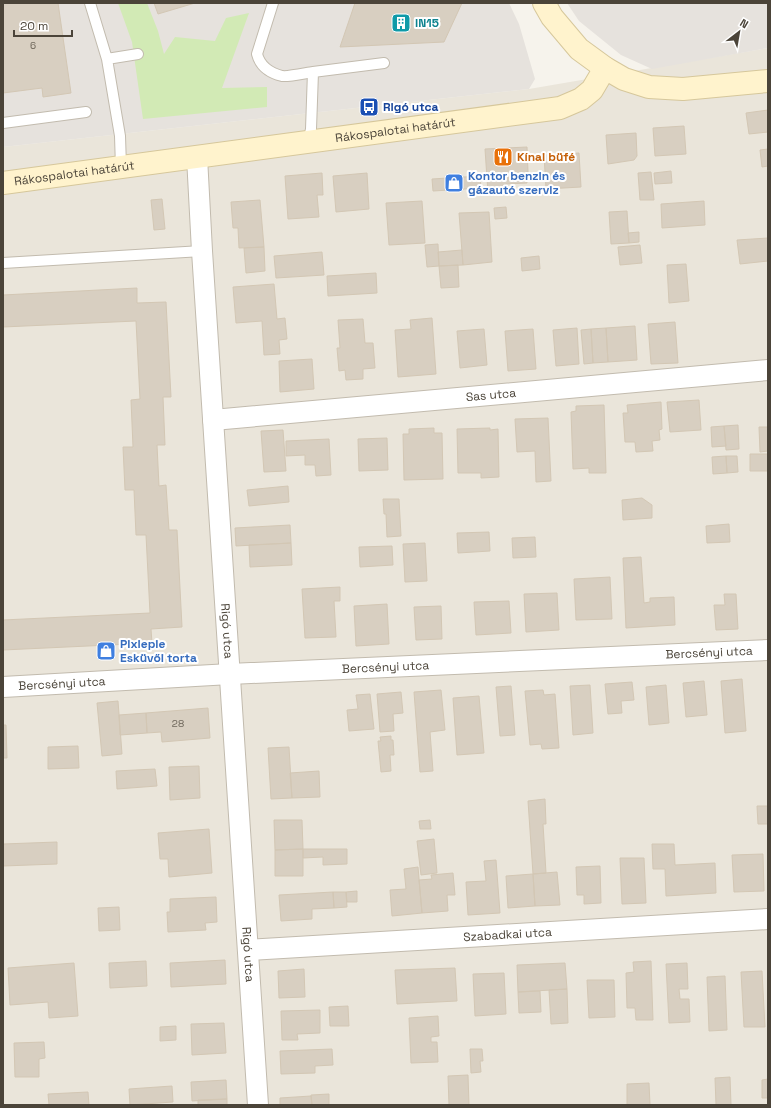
<svg xmlns="http://www.w3.org/2000/svg" width="771" height="1108" font-family="'Space Grotesk',sans-serif">
  <rect width="100%" height="100%" fill="#f6f3ec"/>
  <path fill="#eae5da" d="M768,48V1105H3V147L529,89Z"/>
  <path fill="#e6e2dd" d="M3,3H509L519,24L535,79L529,89L3,147Z
    M567,3H768V48L652,69L621,55L579,21Z"/>
  <path fill="#d2eab5" d="M118,3H147L158,31L164,54L175,37L215,41L226,18L249,13L222,88L267,87V107L143,119L132,42Z"/>
  <path fill="#d8cfc1" stroke="#d3c7b4" d="M3,3H58L71,93L43,97L42,88L3,93Z
    M154,3H195L158,14Z
    M355,3H462L444,42L340,47Z
    M768,110V132L749,134L746,113Z
    M684,126L686,154L655,156L653,128Z
    M636,133L637,156L634,160L608,164L606,135Z
    M527,147L528,172H526L527,183L506,184V192L488,193L485,149Z
    M768,149V166L762,167L760,150Z
    M579,153L581,187L546,189L544,155Z
    M671,171L672,183L655,184L654,173Z
    M651,172L654,200H640L638,173Z
    M322,173L323,195H317L319,217L288,219L285,176Z
    M367,173L369,209L336,212L333,176Z
    M480,176L481,188L433,191L432,179Z
    M162,199L165,229L154,230L151,200Z
    M260,200L264,247L239,248L238,228H233L231,202Z
    M422,201L425,243L389,245L386,203Z
    M704,201L705,225L662,228L661,204Z
    M506,207L507,218L495,219L494,208Z
    M627,211L629,243L611,244L609,212Z
    M489,212L492,262L463,265L459,213Z
    M639,232V242L629,243L628,233Z
    M768,238V261L740,264L737,240Z
    M438,244L439,266L427,267L425,245Z
    M640,245L642,263L620,265L618,247Z
    M264,247L265,271L246,273L244,248Z
    M462,250L463,265L439,266L438,252Z
    M322,252L324,275L276,278L274,256Z
    M539,256L540,269L522,271L521,258Z
    M686,264L689,301L669,303L667,265Z
    M458,265L459,287L441,288L439,266Z
    M376,273L377,293L328,296L327,276Z
    M274,284L277,319L285,318L287,339L279,340L280,354L264,355L262,321L236,323L233,287Z
    M137,288V303L166,302L171,397H163L165,445H157L159,486L166,485L169,530H177L182,627L151,629L152,643L3,650V620L150,613L146,535H136L134,490H125L123,447H133L131,400L140,399L136,321L3,327V295Z
    M432,318L436,374L398,377L395,330L411,329L410,320Z
    M363,319L365,343H373L375,368L363,369V379L346,380L345,370L339,371L337,348H340L338,320Z
    M675,322L678,363L651,364L648,324Z
    M635,326L637,360L608,362L606,328Z
    M577,328L579,364L556,366L553,330Z
    M606,328L608,362L593,363L591,329Z
    M484,329L487,365L460,368L457,331Z
    M533,329L536,369L508,371L505,331Z
    M591,329L593,363L584,364L581,330Z
    M312,359L314,389L280,392L279,361Z
    M699,400L701,430L670,432L667,402Z
    M661,402L662,429L659,430L660,440L652,441L653,451L636,452L635,442H625L623,413H628L627,405Z
    M604,405L606,473H589V468L573,469L571,412L576,411V406Z
    M548,418L551,481L536,482L535,451L517,452L515,419Z
    M738,425L739,449L726,450L724,426Z
    M724,426L726,446L712,447L711,427Z
    M759,427H768V451L760,452Z
    M434,428V433H442L443,479L404,480L403,434H409V429Z
    M490,428V430L498,429L499,477L481,478V473H458L457,429Z
    M283,430L286,471L264,472L261,431Z
    M387,438L388,470L359,471L358,439Z
    M329,439L331,475L316,476L315,465H305V455L286,456V441Z
    M750,454H768V471H750Z
    M726,456H737L738,472L727,473Z
    M726,456L727,473L713,474L712,457Z
    M288,486L289,502L249,506L247,490Z
    M642,498L652,505V518L623,520L622,500Z
    M383,499H399L401,536L387,537L386,514H384Z
    M729,524L730,542L707,543L706,526Z
    M290,525L291,543L236,546L235,528Z
    M489,532L490,551L458,553L457,533Z
    M535,537L536,557L513,558L512,538Z
    M291,543L292,565L250,567L249,545Z
    M425,543L427,581L405,582L403,544Z
    M392,546L393,565L360,567L359,547Z
    M641,557L644,603L650,602V598L674,597L675,625L626,628L623,558Z
    M610,577L612,619L576,620L574,579Z
    M340,587V601H334L336,637L305,638L302,589Z
    M557,593L559,630L526,632L524,594Z
    M724,594H736L738,629L716,630L714,605H725Z
    M509,601L511,633L476,635L474,602Z
    M387,604L389,644L356,646L354,606Z
    M441,606L442,639L416,640L414,607Z
    M742,679L746,731L725,733L721,681Z
    M704,681L707,715L686,717L683,683Z
    M632,682L634,700L621,701L622,713L608,714L605,684Z
    M590,685L593,733L573,735L570,686Z
    M666,685L669,723L649,725L646,687Z
    M511,686L515,735L500,736L496,687Z
    M441,690L445,730L430,732L433,771L420,772L414,692Z
    M543,690L544,695L555,694L559,748L542,749L541,744L530,745L525,691Z
    M401,692L403,713L393,714L394,731L380,732L377,694Z
    M370,694L374,729L349,731L347,710L358,709L356,695Z
    M479,696L484,753L457,755L453,698Z
    M118,701L122,754L102,756L97,703Z
    M208,708L210,738L162,742L161,732L147,733L146,713Z
    M146,713L147,733L120,735L119,715Z
    M3,725H6L7,758H3Z
    M391,736V740H393L394,755H390L391,771L381,772L378,741H381L380,737Z
    M78,746L79,768L48,769V747Z
    M289,747L292,798L271,799L268,748Z
    M199,766L200,798L170,800L169,767Z
    M155,769L157,786L117,789L116,771Z
    M319,771L320,797L292,798L290,773Z
    M545,799L546,824H543L546,873L533,874L528,801Z
    M757,806H768V824H758Z
    M274,820H302L303,849L275,850Z
    M430,820L431,829H420L419,821Z
    M209,829L212,873L169,877L168,859H160L158,833Z
    M434,839L437,873L421,875L417,841Z
    M57,842V864L3,866V844Z
    M652,844H674L675,865L715,863L716,893L666,896L665,869H653Z
    M303,849H347V864L323,865V857L303,858Z
    M303,849V876H275V850Z
    M763,854L764,891L734,892L732,855Z
    M620,858H644L646,903L622,904Z
    M496,860L500,913L468,915L466,882L486,881L484,861Z
    M600,866L601,903L584,904V895H577L576,867Z
    M418,867L422,913L392,916L390,890L406,889L404,869Z
    M557,872L560,905L535,906L533,874Z
    M453,873L455,895H447L448,911L422,913L419,880L432,879L431,875Z
    M533,874L535,906L508,908L506,876Z
    M357,891V902H347L346,892Z
    M333,892H346L347,907L334,908Z
    M333,892L334,908L312,909V919L281,921L279,895Z
    M216,897L217,922L205,923L206,930L168,932L167,912H170V899Z
    M119,907L120,930L99,931L98,908Z
    M225,960L226,984L171,987L170,963Z
    M146,961L147,986L110,988L109,963Z
    M651,961L653,1020H636L635,1008H627L626,973L634,972L633,962Z
    M74,963L78,1016L49,1018L48,1002L10,1005L8,968Z
    M565,963L567,989L518,992L517,965Z
    M687,963L688,989H679L680,999H689L690,1022L669,1023L666,964Z
    M455,968L457,1001L397,1004L395,970Z
    M304,969L305,997L279,998L278,971Z
    M762,971L765,1027H744L741,972Z
    M504,973L506,1014L475,1016L473,974Z
    M725,976L727,1030L709,1031L707,977Z
    M587,980H614L615,1017L589,1018Z
    M567,989L568,1023L551,1024L549,990Z
    M540,991L541,1012L519,1013L518,992Z
    M348,1006L349,1026H330L329,1007Z
    M320,1010V1033L297,1034L298,1040H282L281,1011Z
    M438,1016L439,1036L431,1037V1042H437L438,1062L411,1063L409,1018Z
    M224,1023L226,1053L192,1055L191,1024Z
    M176,1026V1040L160,1041V1027Z
    M44,1042L45,1058L39,1059V1077H15L14,1043Z
    M332,1049L333,1065L315,1066V1073L281,1074L280,1051Z
    M470,1049H482L483,1061H480L481,1072L471,1073Z
    M468,1075L469,1105H449L448,1076Z
    M730,1077L731,1105H716L715,1078Z
    M768,1079V1098H762V1080Z
    M226,1080L227,1099L192,1101L191,1082Z
    M649,1083L650,1105H627V1084Z
    M172,1086L173,1102L130,1105L129,1089Z
    M88,1092L89,1105H49L48,1094Z
    M329,1094V1105H312L311,1095Z
    M311,1096L312,1105H280V1098Z
    M227,1099V1105H198V1100Z"/>
  <g fill="none" stroke-linecap="round" stroke-linejoin="round">
    <defs>
      <path id="lane" d="M90,3L107,59L120,136L121,167
        M273,3L257,54C260,66 270,73 282,76C288,77 306,73 313,72
        M107,59L138,54
        M3,123L86,112
        M308,143L311,129L313,72L384,63
        M3,263L202,251"/>
      <g id="street">
        <path id="s1" d="M197,157L202,251L258,1105"/>
        <path id="s2" d="M213,420L768,370"/>
        <path id="s3" d="M3,687L230,674L768,650"/>
        <path id="s4" d="M248,950L768,919"/>
      </g>
      <g id="secondary">
        <path d="M544,3L552,17L579,49L605,68L624,79L649,87L683,89L768,81"/>
        <path id="s5" d="M3,183L560,108L581,99L592,90L605,68"/>
      </g>
    </defs>
    <use href="#lane" stroke="#c2bbae" stroke-width="12"/>
    <use href="#street" stroke="#c2bbae" stroke-width="22"/>
    <use href="#secondary" stroke="#d6c79b" stroke-width="24"/>
    <use href="#lane" stroke="#fff" stroke-width="10"/>
    <use href="#street" stroke="#fff" stroke-width="20"/>
    <use href="#secondary" stroke="#fff3cd" stroke-width="22"/>
  </g>
  <defs>
    <symbol id="building-square" viewBox="-11 -11 22 22"><rect x="-9" y="-9" width="18" height="18" rx="4" fill="#0f9aa8" stroke="#fff"/><path d="M-4-6H4V6H1V3H-1V6H-4ZM-2.5-4.3h1.7v1.8h-1.7ZM.8-4.3h1.7v1.8H.8ZM-2.5-1h1.7V.8h-1.7ZM.8-1h1.7V.8H.8Z" fill="#fff"/></symbol>
    <symbol id="bus-square" viewBox="-11 -11 22 22"><rect x="-9" y="-9" width="18" height="18" rx="4" fill="#1a4fb4" stroke="#fff"/><path d="M-5-6H5V4H4V6H2V4H-2V6H-4V4H-5ZM-3.5-4V0h7V-4ZM-3.5 1.2v1.5H-2V1.2ZM2 1.2v1.5H3.5V1.2Z" fill="#fff"/></symbol>
    <symbol id="restaurant-square" viewBox="-11 -11 22 22"><rect x="-9" y="-9" width="18" height="18" rx="4" fill="#e8710a" stroke="#fff"/><path d="M-5-6h1v4h1v-4h1v4h1v-4h1v5L-1.5 .5V6h-2V.5L-5-1ZM5-6V6H3V1.5H1.5Q1.5-4 5-6Z" fill="#fff"/></symbol>
    <symbol id="shop-square" viewBox="-11 -11 22 22"><rect x="-9" y="-9" width="18" height="18" rx="4" fill="#3f7fe0" stroke="#fff"/><path d="M-5-2.5h2.3a2.7 3.5 0 0 1 5.4 0H5L5.5 6h-11ZM-1.5-2.5h3a1.5 2.3 0 0 0-3 0Z" fill="#fff"/></symbol>
  </defs>
  <g fill-rule="evenodd">
    <use href="#building-square" x="390" y="12" width="22" height="22"/>
    <use href="#bus-square" x="358" y="96" width="22" height="22"/>
    <use href="#restaurant-square" x="492" y="146" width="22" height="22"/>
    <use href="#shop-square" x="443" y="172" width="22" height="22"/>
    <use href="#shop-square" x="95" y="640" width="22" height="22"/>
  </g>
  <g text-anchor="middle" stroke-width="4" stroke-linejoin="round" paint-order="stroke">
    <g font-size="10" fill="#6e675b">
      <text x="33" y="49">6</text>
      <text x="178" y="727">28</text>
    </g>
    <g font-size="12" font-weight="bold" fill="#0d838f" stroke="#fff" text-anchor="start">
      <text x="415" y="27">IN15</text>
    </g>
    <g font-size="12" font-weight="bold" fill="#164399" stroke="#fff" text-anchor="start">
      <text x="383" y="111">Rigó utca</text>
    </g>
    <g font-size="12" fill="#4b4439" stroke="#fff">
      <text dy="4" stroke="none"><textPath href="#s5" startOffset="396">Rákospalotai határút</textPath></text>
      <text dy="4" stroke="none"><textPath href="#s5" startOffset="72">Rákospalotai határút</textPath></text>
      <text dy="4" stroke="none"><textPath href="#s2" startOffset="279">Sas utca</textPath></text>
      <text dy="4" stroke="none"><textPath href="#s1" startOffset="475">Rigó utca</textPath></text>
      <text dy="4" stroke="none"><textPath href="#s3" startOffset="707">Bercsényi utca</textPath></text>
      <text dy="4" stroke="none"><textPath href="#s3" startOffset="383">Bercsényi utca</textPath></text>
      <text dy="4" stroke="none"><textPath href="#s3" startOffset="59">Bercsényi utca</textPath></text>
      <text dy="4" stroke="none"><textPath href="#s4" startOffset="260">Szabadkai utca</textPath></text>
      <text dy="4" stroke="none"><textPath href="#s1" startOffset="799">Rigó utca</textPath></text>
    </g>
    <g font-size="12" font-weight="bold" fill="#c56008" stroke="#fff" text-anchor="start">
      <text x="517" y="161">Kínai büfé</text>
    </g>
    <g font-size="12" font-weight="bold" fill="#366cbe" stroke="#fff" text-anchor="start">
      <text x="468" y="180">Kontor benzin és<tspan x="468" dy="14">gázautó szerviz</tspan></text>
      <text x="120" y="648">Pixiepie<tspan x="120" dy="14">Esküvői torta</tspan></text>
    </g>
  </g>
  <rect width="771" height="1108" fill="none" stroke="#4b4439" stroke-width="8"/>
  <g transform="translate(739 32) rotate(31)" stroke="#ffffff" stroke-width="3" paint-order="stroke">
  <path d="M0-3L7 15L0 10L-7 15Z" fill="#4b4439"/>
  <text y="-6" font-size="11" font-weight="bold" text-anchor="middle" fill="#4b4439">N</text>
  </g>
  <path d="M14 30v6h58v-6" fill="none" stroke="#4b4439" stroke-width="2"/>
  <text x="20" y="30" font-size="12" fill="#4b4439" stroke="#ffffff" stroke-width="3" paint-order="stroke">20 m</text>
</svg>
